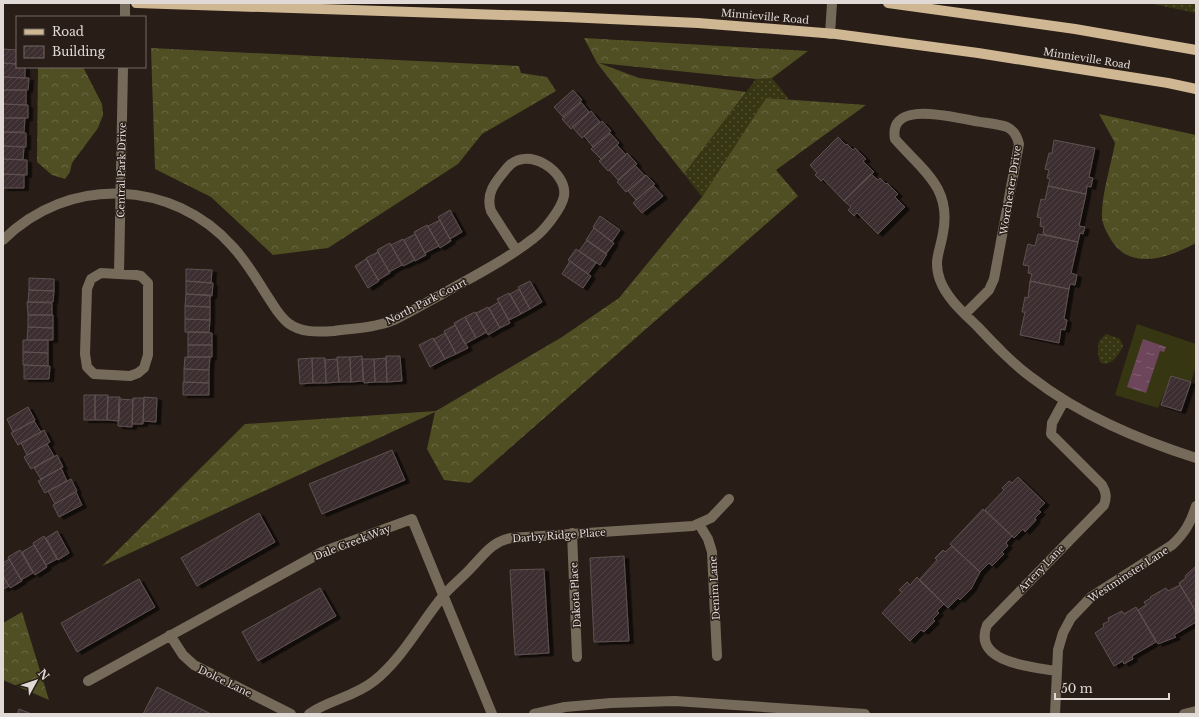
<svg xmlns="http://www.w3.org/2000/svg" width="1199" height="717" font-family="'Libre Baskerville',serif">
  <defs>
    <pattern id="grass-dots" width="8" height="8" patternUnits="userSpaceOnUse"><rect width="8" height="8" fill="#363613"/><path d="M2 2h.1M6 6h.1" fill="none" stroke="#535235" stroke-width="1.8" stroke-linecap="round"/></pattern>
    <pattern id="forest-crowns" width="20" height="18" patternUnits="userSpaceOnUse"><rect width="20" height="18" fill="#504f23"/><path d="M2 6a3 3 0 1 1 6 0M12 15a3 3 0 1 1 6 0" fill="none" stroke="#696842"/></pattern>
    <pattern id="water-ripples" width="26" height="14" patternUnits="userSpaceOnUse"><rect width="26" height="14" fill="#6e465c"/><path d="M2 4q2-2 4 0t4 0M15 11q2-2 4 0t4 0" fill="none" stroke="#826073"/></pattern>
    <pattern id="building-hatch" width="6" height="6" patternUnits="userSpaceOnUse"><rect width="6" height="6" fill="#3d2f30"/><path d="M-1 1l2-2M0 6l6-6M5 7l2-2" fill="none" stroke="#504344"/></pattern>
    <filter id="shadow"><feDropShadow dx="4.5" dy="2.5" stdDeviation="0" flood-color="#0009"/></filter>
  </defs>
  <rect width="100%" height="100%" fill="#281d17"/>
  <path fill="url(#grass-dots)" d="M1148,3H1196V13Z
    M772,78L789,99L766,98L702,197L684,174L756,79Z
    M1106,334L1120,339L1123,346C1119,355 1111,367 1101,363C1097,355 1098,349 1099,341Z"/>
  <path fill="url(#forest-crowns)" d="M584,38L808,51L772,78L756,79L599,63L639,78L746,92L684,174L597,63Z
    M151,48L519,66L521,73L547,77L556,91L482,134L458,164L328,248L273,255L211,197L155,169Z
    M38,67H83L102,104L103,115L98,128L72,163L70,172L65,179L52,175L37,162Z
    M766,98L866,105L776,170L798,196L470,483L444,480L427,449L435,412L102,566L245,424L436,411L562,337L619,298L702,197Z
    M1099,114L1196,135V243C1168,258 1129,272 1110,238C1105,229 1101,222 1102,212C1103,189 1111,165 1115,143Z
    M22,612L49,700L3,680V623Z"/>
  <path fill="#363613" d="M1137,324L1196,344V366L1191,382L1171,377L1158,408L1115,395Z"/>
  <path fill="url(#water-ripples)" d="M1143,339L1166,347L1164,352L1160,351L1146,393L1127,387Z"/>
  <path fill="url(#building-hatch)" stroke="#605151" filter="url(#shadow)" d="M3,49L17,50V64L3,63Z
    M3,63L17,64V67H25V78L3,77Z
    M3,77L29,78L28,90H3Z
    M3,90H26V105L3,104Z
    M573,90L582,100L563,117L554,107Z
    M581,102L589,112L571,129L562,119Z
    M3,104L28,105V118H3Z
    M591,111L600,122L582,138L572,127Z
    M3,118H25L24,132H3Z
    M602,121L611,131L593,147L584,136Z
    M3,132L26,133V147L3,146Z
    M610,133L619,143L601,159L591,149Z
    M838,137L846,145L847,144L853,150L855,148L866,159L863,161L874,172L844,201L823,179L821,181L815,175L817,173L810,165Z
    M1054,140L1095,148L1089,177L1093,178L1091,187L1087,186L1086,194L1048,186L1050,179L1047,178L1049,170L1045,169L1049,153H1052Z
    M617,145L626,155L608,171L599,161Z
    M3,146L24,147L23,160L3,159Z
    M627,153L637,164L618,180L609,170Z
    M3,159L27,160V175L3,174Z
    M635,165L645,176L626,192L617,182Z
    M3,174L24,175V188H3Z
    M871,174L878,180L880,178L886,184L887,183L898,194L895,197L905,207L878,234L857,213L854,216L848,210L851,207L844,201Z
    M646,175L655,184L636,200L628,191Z
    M653,185L663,196L642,213L633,203Z
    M1048,186L1086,194L1079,226L1085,227L1083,234L1080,233L1078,242L1043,234L1044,227L1040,226L1041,218L1037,217L1041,199L1045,200Z
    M450,210L462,232L450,239L438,217Z
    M600,216L620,230L612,242L593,227Z
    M440,220L451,241L440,248L428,226Z
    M427,225L439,246L425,253L414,232Z
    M594,228L614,243L606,254L586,240Z
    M415,234L426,255L415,261L404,240Z
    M1038,234L1078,242L1071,273L1077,275L1075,285L1070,284L1069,289L1030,281L1032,274L1028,273L1029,266L1023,265L1028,244L1035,246Z
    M403,239L415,260L403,266L391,245Z
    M587,240L607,254L600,265L579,251Z
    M390,243L402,265L389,272L377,250Z
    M576,249L596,263L588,274L568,260Z
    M378,252L390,273L378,280L366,258Z
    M366,259L379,281L368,288L355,266Z
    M570,261L591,276L583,288L562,274Z
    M186,269L212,270L211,283L186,281Z
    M29,278L54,279V291L29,290Z
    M186,281L213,283L212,296L186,294Z
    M530,281L542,302L530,309L518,287Z
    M1030,281L1069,289L1064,319L1067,320L1065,330L1061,329L1059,343L1020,335L1025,312H1022L1025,297L1028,298Z
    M519,289L530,309L521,314L510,294Z
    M29,290L54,291L53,302H28Z
    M509,293L521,314L509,320L497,299Z
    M186,294L210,295V307L185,306Z
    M27,302L52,303V315H28Z
    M499,302L510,323L500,328L489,308Z
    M185,306L210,307V320L185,319Z
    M488,307L500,328L488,335L476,313Z
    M475,312L487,332L476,338L465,317Z
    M28,315H53V328L28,327Z
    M465,317L476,338L465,344L454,323Z
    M185,319L210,320L209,332H185Z
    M455,325L468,348L456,354L444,331Z
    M28,327L53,328V340H27Z
    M188,332L212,333V345H188Z
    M445,333L456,354L445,359L434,339Z
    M433,338L445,359L430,367L419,345Z
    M23,340H48V353L23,352Z
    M188,345H212V357H188Z
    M23,352L48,353V366L23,365Z
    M362,356L363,381L351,382L350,357Z
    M386,356H400L402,381L387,382Z
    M185,357H210L209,370L184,369Z
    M337,357H350L351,382H339Z
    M312,358H325L326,383H313Z
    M312,358L313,383L300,384L298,359Z
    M386,358L387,382H375L374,359Z
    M337,359L339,382L326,383L325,360Z
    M362,359H374L375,382L364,383Z
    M24,365L50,366L49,379H24Z
    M184,369L209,370V383L184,382Z
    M1171,376L1191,382L1181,411L1161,405Z
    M183,382L209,383V395H183Z
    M84,395H95V420H84Z
    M95,395H108L107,420H95Z
    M108,397H120L119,421L107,420Z
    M144,397L157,398L156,422L143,421Z
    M133,398H144L143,424H132Z
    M119,399L133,400L132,427L118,426Z
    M28,407L35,420L13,432L7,419Z
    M34,421L41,432L18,445L11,433Z
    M44,430L50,442L27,455L21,443Z
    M47,444L54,456L31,469L24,457Z
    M392,450L405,480L322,514L309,484Z
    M57,455L63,467L41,479L34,468Z
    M61,468L67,481L45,493L38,481Z
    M1018,477L1045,503L1038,510L1041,512L1035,518L1036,520L1025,532L1023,529L1014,538L985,510L1004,490L1002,488L1009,481L1012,483Z
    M71,479L77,491L55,504L48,491Z
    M76,492L82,505L59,517L53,505Z
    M983,509L1012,536L1006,543L1008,546L1002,552L1004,554L992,566L989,563L980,572L950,544Z
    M259,513L275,542L197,586L181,558Z
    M57,531L69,553L58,560L46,538Z
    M44,536L57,559L46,565L33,543Z
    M34,545L47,567L35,575L22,552Z
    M952,546L980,572L971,589L960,600L958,598L948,608L919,580L937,560L935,558L943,550L945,552Z
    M20,550L33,573L21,580L8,557Z
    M624,556L629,641L594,642L590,558Z
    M9,559L22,581L10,588L3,576V563Z
    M1196,566V612L1179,583L1186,578L1185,576Z
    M544,569L549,653L515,655L510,570Z
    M3,576L9,586L3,589Z
    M917,577L944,604L937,611L939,613L933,619L935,621L924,632L921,630L910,641L882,613L902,592L899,590L907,582L910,585Z
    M139,579L155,607L77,652L61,623Z
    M1180,585L1196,612V622L1174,635L1176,637L1158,644L1138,610L1146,605L1144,602L1151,598L1150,597L1166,588L1168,591Z
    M320,588L336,616L258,661L242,632Z
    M1136,607L1156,642L1132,656L1133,659L1124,664L1123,661L1114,666L1095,633L1104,627L1103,624L1109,621L1108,618L1122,611L1124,614Z
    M157,687L211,714H143Z
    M19,709L32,714H17Z"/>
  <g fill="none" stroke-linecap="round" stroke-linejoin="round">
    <path stroke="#766b5a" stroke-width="10" d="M125,17V3
      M830,34L832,3
      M3,240C68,175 173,179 233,247C247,262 257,280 268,297C274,306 279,316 288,323C301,333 318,332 334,331C354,328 375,328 394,320C411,312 427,302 444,293C474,276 506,260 534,238C544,231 562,208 564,196C568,172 527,144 507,168C496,181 485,193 491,211L516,250
      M101,273L136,275L141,276L148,283V355L144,368L138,373L130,376L94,374L87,367L85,354L87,289L91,279Z
      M119,273L123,67
      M965,314L989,290L994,279L1019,144C1017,136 1014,130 1007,127C996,123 982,123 970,120C950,117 888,100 895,139C922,170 952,187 943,233C940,252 933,260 940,280C947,299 965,314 978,327C995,345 1012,363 1031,377C1080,415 1137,439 1196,458
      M699,524L708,539L712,552L717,656
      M572,533L577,657
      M170,635L183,655L194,665L291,714
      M1056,671C1033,667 972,663 987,625L1104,505C1107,497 1106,492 1102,485L1051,434L1052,423L1064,401
      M88,681L322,552L412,519L492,714
      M309,714C329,700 354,697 374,681C402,659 420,624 443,596C451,586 462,578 471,568C484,555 491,542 511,538L693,526L711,518L729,499
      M534,714L565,707L611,703L675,701L865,714
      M1055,714L1058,650L1063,633L1071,618L1091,597L1172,545C1185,533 1191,522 1196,506
      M1184,714L1196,711"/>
    <path stroke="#cfb794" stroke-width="10" d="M136,3L566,17L698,23L836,34L978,53L1168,83L1196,89
      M888,3L1075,29L1196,50"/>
  </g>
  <g text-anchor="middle" stroke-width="3" stroke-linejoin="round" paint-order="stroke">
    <g font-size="10" fill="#e1d9d6" stroke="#281d17">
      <text transform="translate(765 16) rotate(5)" y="4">Minnieville Road</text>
      <text transform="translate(1087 58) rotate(9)" y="4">Minnieville Road</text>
      <text transform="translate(121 170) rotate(-89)" y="4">Central Park Drive</text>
      <text transform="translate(1010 190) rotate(-81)" y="4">Worchester Drive</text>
      <text transform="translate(426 301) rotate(-27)" y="4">North Park Court</text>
      <text transform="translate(559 535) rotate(-4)" y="4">Darby Ridge Place</text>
      <text transform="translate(352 542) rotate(-21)" y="4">Dale Creek Way</text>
      <text transform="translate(1041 568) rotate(-46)" y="4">Artery Lane</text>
      <text transform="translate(1128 574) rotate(-33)" y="4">Westminster Lane</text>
      <text transform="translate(714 588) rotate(-93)" y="4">Denim Lane</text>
      <text transform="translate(575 595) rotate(-93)" y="4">Dakota Place</text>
      <text transform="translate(225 681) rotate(26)" y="4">Dolce Lane</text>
    </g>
  </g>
  <rect width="1199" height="717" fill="none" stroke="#e1d9d6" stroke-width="8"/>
  <rect x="16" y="16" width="130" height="52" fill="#281d17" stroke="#726863"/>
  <rect x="24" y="29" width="20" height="6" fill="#cfb794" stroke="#726863"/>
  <text x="52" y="36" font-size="12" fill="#e1d9d6">Road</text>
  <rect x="24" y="46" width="20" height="12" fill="url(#building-hatch)" stroke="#726863"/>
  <text x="52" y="56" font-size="12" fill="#e1d9d6">Building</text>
  <g transform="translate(36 681) rotate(50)" stroke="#281d17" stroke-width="3" paint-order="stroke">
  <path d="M0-3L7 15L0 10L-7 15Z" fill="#e1d9d6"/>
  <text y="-6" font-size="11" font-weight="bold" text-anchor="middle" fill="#e1d9d6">N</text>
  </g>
  <path d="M1055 693v6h114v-6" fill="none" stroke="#e1d9d6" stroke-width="2"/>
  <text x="1061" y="693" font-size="12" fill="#e1d9d6" stroke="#281d17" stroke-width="3" paint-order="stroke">50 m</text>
</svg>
